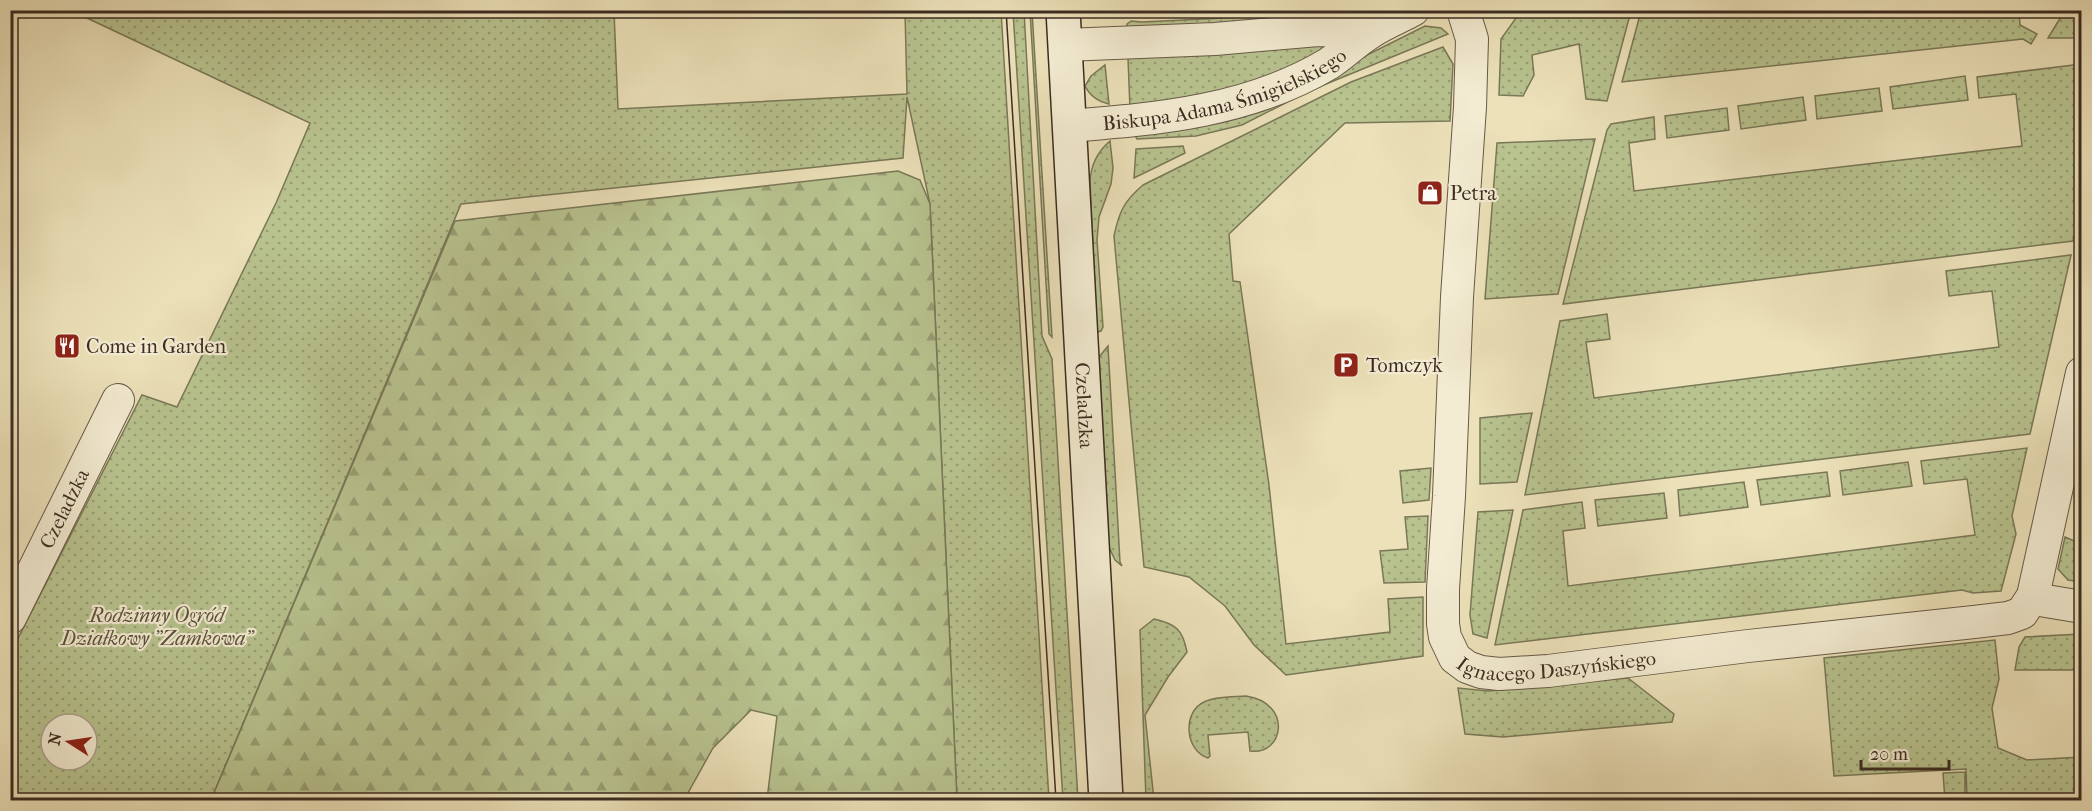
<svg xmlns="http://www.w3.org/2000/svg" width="2092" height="811" font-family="'IM FELL French Canon',serif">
  <defs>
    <pattern id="grass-dots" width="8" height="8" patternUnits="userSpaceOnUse" patternTransform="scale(1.5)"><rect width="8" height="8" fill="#b8c38f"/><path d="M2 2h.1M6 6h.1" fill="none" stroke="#979f74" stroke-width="1.8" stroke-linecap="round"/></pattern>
    <pattern id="forest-firs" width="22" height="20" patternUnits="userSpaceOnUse" patternTransform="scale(1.5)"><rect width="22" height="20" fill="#b8c38f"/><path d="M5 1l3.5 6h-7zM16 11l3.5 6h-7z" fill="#979f74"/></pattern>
  </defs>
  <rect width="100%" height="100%" fill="#ece1b9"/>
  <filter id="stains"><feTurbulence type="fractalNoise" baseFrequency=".00333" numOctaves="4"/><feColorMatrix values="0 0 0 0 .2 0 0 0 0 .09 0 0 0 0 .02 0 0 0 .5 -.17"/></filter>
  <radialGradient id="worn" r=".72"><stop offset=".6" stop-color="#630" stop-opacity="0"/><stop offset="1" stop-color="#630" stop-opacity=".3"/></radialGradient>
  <path fill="url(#grass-dots)" stroke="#7a7858" stroke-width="1.5" fill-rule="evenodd" d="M2065,10L2081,11V38H2048Z
    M72,11H614L618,109L907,94L905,11H1001L1049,800H957L930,204L907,97L903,158L461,204L211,800H11L10,654L142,395L177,407L276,203L310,123ZM51,724H87V760H51Z
    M1013,11H1024L1042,336L1052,359L1078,800H1063Z
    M1030,11H1032L1052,337L1049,334Z
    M1317,11H1337L1272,21L1127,28V24L1131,21L1142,22L1245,17Z
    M1527,11H1631L1607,101L1586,99L1579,44L1532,55L1534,75L1523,96L1499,95L1501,39L1516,18Z
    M1641,11H2019L2020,25L2037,34L2031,44L2023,39L1622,82Z
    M1425,26L1441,28L1448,34L1309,91L1242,125L1196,136L1137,139L1133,132L1285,96Z
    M1318,45L1324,48L1322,53L1240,88L1130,109L1128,58L1272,50Z
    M1443,47L1453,64L1450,121L1345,123L1229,234L1233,281L1240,282L1269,485L1286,644L1390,632L1388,599L1423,597V656L1286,675L1254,645L1225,606L1189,577L1144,567L1114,236C1119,212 1124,201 1143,185L1351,82Z
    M2081,64L2082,206L2073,241L1563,304L1607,130L1611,124L1654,117L1655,139L1629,143L1634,191L2022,146L2016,94L1979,98L1977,77Z
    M1105,65L1109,104C1099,102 1090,96 1085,86L1091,76Z
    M1965,76L1968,100L1893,109L1890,87Z
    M1879,88L1882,111L1817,119L1815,96Z
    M1803,97L1806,120L1741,129L1738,106Z
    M1727,108L1729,130L1667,138L1665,116Z
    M1595,139L1558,294L1485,299L1497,143Z
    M1110,141L1113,168L1111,184L1099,217L1097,240L1103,327L1101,331L1097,332L1090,181C1091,164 1097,152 1110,141Z
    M1183,146L1185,153L1134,178L1136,149Z
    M2071,255L2030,434L1525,495L1560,321L1607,314L1610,339L1586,342L1594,398L1999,347L1992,291L1949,296L1946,271Z
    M1108,346L1120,562L1122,566L1115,560L1109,547L1099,357Z
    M1532,413L1517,482L1480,484V418Z
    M2027,448L2012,516L2016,534L2001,591L1973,593L1962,590L1495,645L1523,510L1582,502L1585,528L1563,531L1568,586L1975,535L1967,479L1924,484L1921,461Z
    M1908,462L1912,486L1843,495L1840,471Z
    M1431,468L1429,500L1403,503L1400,471Z
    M1827,472L1830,496L1761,505L1757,480Z
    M1744,482L1748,507L1680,516L1678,490Z
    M1664,493L1667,518L1598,526L1595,500Z
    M1513,510L1487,638L1473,634L1470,615L1478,512Z
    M1428,516L1425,582L1384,583L1380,551L1408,549L1405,517Z
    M2065,537L2081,544V582L2068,580L2058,569Z
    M1154,619C1177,624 1183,631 1187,652L1168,677L1145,715L1154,800H1146L1140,630Z
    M2081,634V670H2015L2019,647L2025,637Z
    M1995,640L1999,679L1992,708L1998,748L2027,760L2081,757V800H1967L1966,769L1834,776L1824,658Z
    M1628,678L1674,714L1672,722L1503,737L1465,734L1458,688L1488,691Z
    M1246,696C1293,703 1284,756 1250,751L1248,732L1208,735L1210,756L1208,758C1185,751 1182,712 1204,702C1215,696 1234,697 1246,696Z
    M1965,772V800H1945L1943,773Z"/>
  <path fill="url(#forest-firs)" stroke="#7a7858" stroke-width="1.5" d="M898,171L920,180L930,204L957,800H767L777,716L751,710L713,748L684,800H211L455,221Z"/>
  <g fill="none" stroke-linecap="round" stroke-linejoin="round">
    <defs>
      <g id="minor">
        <path id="s1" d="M1463,10L1472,39L1470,107L1457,297L1449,496L1443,589V624L1445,637L1455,658L1467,667L1481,672L1499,674L1548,671L1748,646L1974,622L2008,618L2022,613L2033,596L2082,373"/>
        <path d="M1065,45L1215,39L1318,30L1370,32"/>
        <path id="s2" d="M1070,126C1159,119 1249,111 1328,64C1342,55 1354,43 1368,34C1382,24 1398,18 1413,10"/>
        <path d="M2033,596L2040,600L2082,607"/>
        <path id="s3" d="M10,618L118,400"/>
      </g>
      <g id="secondary">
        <path id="s4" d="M1063,10L1106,800"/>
      </g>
    </defs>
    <use href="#minor" stroke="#685948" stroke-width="34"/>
    <use href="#secondary" stroke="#3c2c22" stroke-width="36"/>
    <use href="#minor" stroke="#f3ecd2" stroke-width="32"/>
    <use href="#secondary" stroke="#f3ecd2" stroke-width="33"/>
    <path stroke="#3c2c22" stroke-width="1.5" d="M1006,10L1056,800"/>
  </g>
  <defs>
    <symbol id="shop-square" viewBox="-11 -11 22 22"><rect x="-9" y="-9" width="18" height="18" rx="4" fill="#8f2418" stroke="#f3ecd2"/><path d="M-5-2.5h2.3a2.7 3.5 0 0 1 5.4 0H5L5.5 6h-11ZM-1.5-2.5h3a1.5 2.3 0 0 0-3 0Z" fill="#fff"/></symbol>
    <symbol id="restaurant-square" viewBox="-11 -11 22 22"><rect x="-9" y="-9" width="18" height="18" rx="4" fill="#8f2418" stroke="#f3ecd2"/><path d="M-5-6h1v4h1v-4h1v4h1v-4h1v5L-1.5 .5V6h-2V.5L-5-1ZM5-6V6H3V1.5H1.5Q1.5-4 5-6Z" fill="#fff"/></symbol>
    <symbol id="parking-square" viewBox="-11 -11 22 22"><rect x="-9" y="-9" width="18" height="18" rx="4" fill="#8f2418" stroke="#f3ecd2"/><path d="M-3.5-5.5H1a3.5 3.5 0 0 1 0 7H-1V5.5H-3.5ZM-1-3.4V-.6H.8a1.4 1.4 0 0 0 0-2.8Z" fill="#fff"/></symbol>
  </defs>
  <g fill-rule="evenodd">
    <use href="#shop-square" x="1415" y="178" width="30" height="30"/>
    <use href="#restaurant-square" x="52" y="331" width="30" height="30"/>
    <use href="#parking-square" x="1331" y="350" width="30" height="30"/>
  </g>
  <g text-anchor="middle" stroke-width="4.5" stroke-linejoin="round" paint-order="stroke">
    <g font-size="20" fill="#3c2c22" stroke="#f3ecd2">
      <text dy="7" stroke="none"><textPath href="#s2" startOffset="160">Biskupa Adama Śmigielskiego</textPath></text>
      <text dy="7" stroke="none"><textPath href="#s4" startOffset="396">Czeladzka</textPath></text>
      <text dy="7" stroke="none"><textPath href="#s3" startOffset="122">Czeladzka</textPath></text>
      <text dy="7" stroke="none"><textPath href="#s1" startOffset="758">Ignacego Daszyńskiego</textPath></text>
    </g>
    <g font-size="20" fill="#3c2c22" stroke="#f3ecd2" text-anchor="start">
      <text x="1450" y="200">Petra</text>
      <text x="86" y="353">Come in Garden</text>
      <text x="1366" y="372">Tomczyk</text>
    </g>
    <g font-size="20" font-style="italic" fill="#5b523d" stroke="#f3ecd2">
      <text x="157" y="622">Rodzinny Ogród<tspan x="157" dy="23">Działkowy "Zamkowa"</tspan></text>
    </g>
  </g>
  <rect width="2092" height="811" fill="none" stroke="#ece1b9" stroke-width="36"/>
  <rect x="12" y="12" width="2068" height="787" fill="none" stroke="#3c2c22" stroke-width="3"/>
  <rect x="18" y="18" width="2056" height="775" fill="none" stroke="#3c2c22" stroke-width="1.5"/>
  <g transform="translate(69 742) rotate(282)"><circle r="28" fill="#f3ecd2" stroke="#aa9f8c" stroke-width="1.5"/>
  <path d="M0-4.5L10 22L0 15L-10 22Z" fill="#8f2418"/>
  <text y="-9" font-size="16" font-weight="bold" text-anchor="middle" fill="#3c2c22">N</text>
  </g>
  <path d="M1861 760v9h88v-9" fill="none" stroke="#3c2c22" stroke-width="3"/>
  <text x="1870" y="760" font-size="18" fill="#3c2c22" stroke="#f3ecd2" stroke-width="4.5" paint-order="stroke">20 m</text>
  <rect width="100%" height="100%" filter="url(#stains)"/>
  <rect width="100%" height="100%" fill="url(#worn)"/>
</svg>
